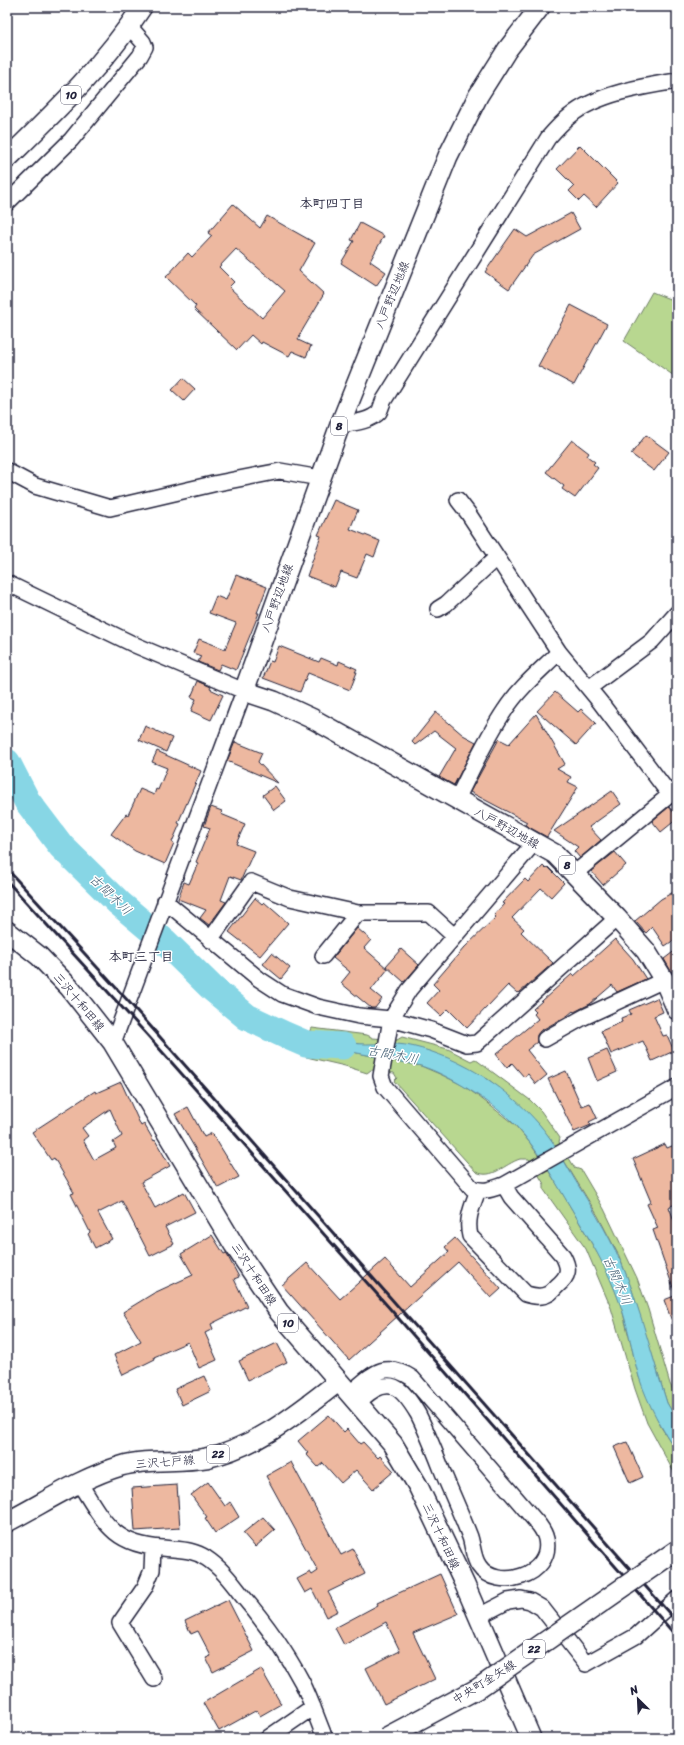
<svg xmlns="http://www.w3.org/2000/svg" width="684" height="1745" font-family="Sriracha,'Klee One',sans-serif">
  <rect width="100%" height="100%" fill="#fff"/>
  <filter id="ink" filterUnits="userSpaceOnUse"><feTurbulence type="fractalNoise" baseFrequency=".025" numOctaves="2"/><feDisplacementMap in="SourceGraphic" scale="8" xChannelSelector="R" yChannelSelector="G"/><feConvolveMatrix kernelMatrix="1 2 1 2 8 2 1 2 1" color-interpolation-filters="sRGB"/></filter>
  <g filter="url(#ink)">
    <path fill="#b8d790" stroke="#6d7c66" d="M652,292L677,302V378L624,341Z
      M312,1028L367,1035L373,1038L397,1040L402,1037L448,1049L471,1061L475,1059L530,1100L541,1111L560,1138L559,1142L575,1168L581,1170L604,1209L637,1278L648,1309L670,1384L677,1398V1420L667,1403L632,1290L619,1256L598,1216L552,1141L537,1122L512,1099L489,1080L462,1065L431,1052L411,1047L354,1044L343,1041L337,1038L307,1040Z
      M306,1046L333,1048L421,1066L442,1075L462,1085L478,1096L515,1125L530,1143L557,1184L606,1268L621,1305L639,1377L661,1427L677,1452V1478L647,1423L635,1389L611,1308L586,1249L544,1190V1184L529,1159C526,1159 522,1159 520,1159C504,1164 493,1180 476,1172L394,1081L397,1078L394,1073L371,1070L367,1073L345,1066L302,1056Z"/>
    <path fill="#87d6e5" stroke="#5f8ea1" d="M338,1038C355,1048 378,1042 397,1044C416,1045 446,1056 463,1065C497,1082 531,1110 552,1141C563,1158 572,1176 583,1193C602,1224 620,1255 632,1290C645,1327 655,1366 667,1403L677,1420V1452C662,1429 648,1405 639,1377C632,1353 629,1328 620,1304C608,1269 590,1240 571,1208C554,1180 538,1149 515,1125C495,1104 450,1075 421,1066C412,1063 401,1063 392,1060C363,1054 335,1048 306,1046L307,1040Z"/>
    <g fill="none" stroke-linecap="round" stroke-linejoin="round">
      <path stroke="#87d6e5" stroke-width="27" d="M7,762L27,801L61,846L119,903L164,941L213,989L247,1017L285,1035L306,1044L343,1046"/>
    </g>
    <path fill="#edb8a0" stroke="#22223b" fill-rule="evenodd" d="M580,145L618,183L596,207L584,196L579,201L569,191L574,186L557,169Z
      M233,204L260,228L267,216L315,243L299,271L324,294L299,336H300L298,340L311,346L306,357L292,351L289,356L262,342L261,344L251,335L237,350L194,309L196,306L166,277L188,253L192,257L212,236L208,233ZM236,249L285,291L262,318L229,287L234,282L219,267Z
      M571,213L580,229L533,255L509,289L485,272L515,229L527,237Z
      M360,223L384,236L370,261L386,272L376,286L341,263L354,241L351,240Z
      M571,305L607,324L574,385L538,366Z
      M183,378L195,389L184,401L172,390Z
      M646,435L669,452L654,471L631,454Z
      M572,440L589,453L587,456L595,462L593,464L598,468L575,498L562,489L564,486L546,472Z
      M334,500L358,510L350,529L380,541L374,557L367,554L357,578L341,572L335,587L307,576L321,536L318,535Z
      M236,575L267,587L257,613H259L236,670L221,664L218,670L198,662L201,656L193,653L199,639L225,649L236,623L209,613L216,596L226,600Z
      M279,646L319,662L321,658L338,665L339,661L357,669L355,672H357L350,690L308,673L300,692L263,678L270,661L273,662Z
      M198,681L211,687L210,689L223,695L211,720L191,711L196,699L191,697Z
      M555,692L578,712L581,709L596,723L576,745L537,711Z
      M436,712L463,735L476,742L454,785L439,777L456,748L434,731L415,745L412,742Z
      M536,714L565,764L557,769L571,777L568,782L578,787L547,837L525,825L527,822L470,792L499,739L509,744Z
      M145,726L172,738L166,752L139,740Z
      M235,742L262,753L258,762L278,783L227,761Z
      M157,751L201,771L178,823L180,824L172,842L174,843L165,864L135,851L111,834L126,814L128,815L140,789L154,795L156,789L158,790L167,768L152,762Z
      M275,786L286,801L274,810L263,795Z
      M612,791L621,804L589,827L601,840L580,858L574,851L578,847L554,831Z
      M211,807L222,811L221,814L245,824L236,844L254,851L241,880L230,876L221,900L226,902L209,925L200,918L206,910L178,899L184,882L189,884L198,863L196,862L210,828L204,826Z
      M669,807L677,816V819L661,832L652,821Z
      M615,852L626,865L603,885L591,871Z
      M543,866L546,869L548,867L564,883L551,897L541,888L512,918L524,929L521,932L553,963L519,993L518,992L517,993L508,985L467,1028L448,1009L441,1016L427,1003L439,990L433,984L464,948L496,917L494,915L504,904L502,903L525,879L528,882Z
      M677,890V938L665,946L652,927L646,933L635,921L661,899Z
      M255,898L262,904L264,902L288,923L260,956L229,932Z
      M357,928L371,940L364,948L388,969L371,990L382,999L375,1008H371L341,983L350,972L333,958Z
      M615,939L633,959L646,979L617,992L612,985L590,1004L574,1012L573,1011L567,1016L540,1031L537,1035V1042L527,1050L547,1075L536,1084L528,1074L524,1077L512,1063L507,1068L496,1054L538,1019L534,1014L536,1012L533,1009L572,974L574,976Z
      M401,949L419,965L404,982L386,966Z
      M677,949V981L664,959Z
      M272,953L290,968L281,979L263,964Z
      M657,998L663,1012L654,1016L663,1036L667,1035L674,1051L652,1061L643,1041L611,1054L601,1031L622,1022L621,1018L631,1014L629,1010Z
      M607,1050L617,1072L597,1081L588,1058Z
      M566,1071L580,1103L582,1106L590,1103L597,1118L589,1122L591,1125L574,1132L548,1079Z
      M121,1082L141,1126L144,1124L154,1141L155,1140L170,1166L141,1182L155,1208L184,1192L195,1212L165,1227L174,1244L150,1256L122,1201L98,1213L112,1239L95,1248L88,1234L90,1232L71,1194L74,1193L67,1180L54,1158L51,1160L32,1132L95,1091L96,1093ZM110,1109L122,1136L113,1142L116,1148L94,1160L83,1140L88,1136L82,1128Z
      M188,1107L204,1137L212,1133L239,1177L218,1188L175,1114Z
      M665,1144L667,1148L677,1144V1203L669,1207L677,1228V1292L675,1293L653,1230L658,1228L647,1204L651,1202L633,1159Z
      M212,1235L224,1254L226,1253L239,1277L234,1279L247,1306L211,1324L213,1329L205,1333L217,1360L199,1368L188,1342L154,1357L155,1359L123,1375L114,1355L141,1341L123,1312L154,1293L193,1275L181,1254Z
      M455,1238L501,1289L491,1298L458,1262L349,1360L282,1285L307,1263L340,1299L385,1259L410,1287L449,1252L445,1247Z
      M677,1295V1332H676L664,1300Z
      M277,1343L287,1362L248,1380L239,1361Z
      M204,1376L211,1391L182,1405L175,1389Z
      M329,1415L344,1432L347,1429L360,1444L363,1442L378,1458L380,1456L394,1471L373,1489L356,1470L341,1483L323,1463L318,1467L306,1454L308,1453L298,1441Z
      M627,1442L643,1477L630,1483L614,1447Z
      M291,1462L341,1555L353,1549L365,1574L328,1592L338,1611L326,1617L312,1589L305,1593L297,1579L310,1572L312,1575L318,1571L266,1476Z
      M208,1482L225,1506L230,1502L239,1517L215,1533L205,1518L207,1517L191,1495Z
      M177,1485L180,1528L135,1531L132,1488Z
      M263,1517L275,1530L255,1547L243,1533Z
      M440,1574L458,1614L413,1633L435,1679L384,1704L366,1668L400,1651L386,1622L344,1645L335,1628L378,1605L377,1603Z
      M228,1600L254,1651L213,1672L206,1658L211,1656L198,1631L191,1634L185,1621Z
      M261,1669L281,1704L260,1716L257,1710L219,1731L203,1703Z"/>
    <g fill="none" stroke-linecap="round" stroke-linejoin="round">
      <defs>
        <path id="minor" d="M7,203L71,140L140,56L145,47L143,42L129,26
          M340,425C351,423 370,422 379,412C381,409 382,403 384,400L548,138C555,130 562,122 570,116C596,94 644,86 677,81
          M7,471L35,486L110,508L213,484L280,471L320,478
          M458,500L468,513L559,652L600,702L670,795
          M7,583L135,645L244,691L113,1043
          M438,609L446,604L497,557
          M589,688L652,641L677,613
          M457,799C472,769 486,738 505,710C519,688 541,670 559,652
          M575,873L677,789
          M165,901L259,979L282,994L318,1007L359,1016L391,1019L409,990L534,843
          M617,918L477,1043L467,1044L431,1030L391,1019L381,1076L385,1087L472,1188C484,1193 492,1189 504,1185L677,1087
          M210,940L251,882L290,898L358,913
          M323,956L358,913H429L454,936
          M545,1039L584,1017L664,980
          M478,1190C472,1207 466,1219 470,1236L526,1294C533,1296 541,1298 548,1294C551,1293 555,1288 557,1286C569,1276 570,1269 563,1256L511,1197L504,1185
          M349,1394C371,1376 383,1359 412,1378L539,1525C542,1529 545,1534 546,1539C554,1576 496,1592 479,1566C473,1558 473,1546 470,1537C462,1516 453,1496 444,1475C436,1455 428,1434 418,1414C412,1404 402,1388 391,1386C377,1384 367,1395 357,1403
          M80,1484C104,1522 113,1545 163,1548C179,1550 193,1549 206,1558C220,1567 230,1580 240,1593C263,1620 285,1650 302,1682C311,1700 317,1719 325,1738
          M153,1548L152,1570L145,1587L120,1623L154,1679
          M479,1616L508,1601L521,1599L530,1601L542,1608L586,1664L636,1636L677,1599
          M268,1738L313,1707"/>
        <path id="major" d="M540,7L507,50L478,96L448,156L340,425L244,691L274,701L313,719L555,854L617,918L646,951L664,980L677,1010
          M7,159C55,112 105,64 142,7
          M7,931L39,956L69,987L113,1043L234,1245L279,1312L393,1444L418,1486L465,1585L531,1738
          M7,1522C44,1503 81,1478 121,1466C148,1458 178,1463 206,1458C259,1446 296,1414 338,1382"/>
      </defs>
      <use href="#minor" stroke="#22223b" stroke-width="18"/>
      <use href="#major" stroke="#22223b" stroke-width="22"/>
      <use href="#minor" stroke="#fff" stroke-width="15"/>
      <use href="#major" stroke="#fff" stroke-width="19"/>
      <path stroke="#22223b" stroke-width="3" d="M7,869L129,1002L677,1622
        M7,881L149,1037L392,1311L677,1637"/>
      <defs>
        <path id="major-bridge" d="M385,1738L477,1689L677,1550"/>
      </defs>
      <use href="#major-bridge" stroke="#22223b" stroke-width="22" stroke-linecap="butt"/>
      <use href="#major-bridge" stroke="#fff" stroke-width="19"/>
    </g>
  </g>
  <g text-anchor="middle" stroke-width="3" stroke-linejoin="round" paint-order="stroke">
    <g fill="#fff" stroke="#646476" stroke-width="1">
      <rect x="61" y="86" width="20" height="18" rx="3"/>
      <rect x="331" y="417" width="16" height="18" rx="3"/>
      <rect x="559" y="856" width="16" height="18" rx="3"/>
      <rect x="278" y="1314" width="20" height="18" rx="3"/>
      <rect x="207" y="1445" width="22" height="18" rx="3"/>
      <rect x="523" y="1640" width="22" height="18" rx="3"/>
    </g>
    <g font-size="11" font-weight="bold" fill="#22223b">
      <text x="71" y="99">10</text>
      <text x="339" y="430">8</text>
      <text x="567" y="869">8</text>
      <text x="288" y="1327">10</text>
      <text x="218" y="1458">22</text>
      <text x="534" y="1653">22</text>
    </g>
    <g font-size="12" fill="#22223b" stroke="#fff">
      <text transform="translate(392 295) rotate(-68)" y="4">八戸野辺地線</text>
      <text transform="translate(277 598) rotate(-70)" y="4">八戸野辺地線</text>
      <text transform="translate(507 828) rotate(29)" y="4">八戸野辺地線</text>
      <text transform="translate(79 1002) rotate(50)" y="4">三沢十和田線</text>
      <text transform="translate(254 1274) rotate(57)" y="4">三沢十和田線</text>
      <text transform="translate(165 1462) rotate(-5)" y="4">三沢七戸線</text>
      <text transform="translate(441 1536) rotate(65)" y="4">三沢十和田線</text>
      <text transform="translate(484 1682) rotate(-32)" y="4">中央町金矢線</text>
    </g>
    <g font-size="13" font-weight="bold" fill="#22223b" stroke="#fff">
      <text x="332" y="208">本町四丁目</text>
      <text x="141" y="961">本町三丁目</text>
    </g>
    <g font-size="13" font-style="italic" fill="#456176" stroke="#fff">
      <text transform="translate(111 894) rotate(44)" y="5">古間木川</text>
      <text transform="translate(393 1054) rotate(11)" y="5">古間木川</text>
      <text transform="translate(618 1280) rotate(67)" y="5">古間木川</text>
    </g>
  </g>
  <rect width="684" height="1745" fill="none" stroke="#fff" stroke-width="24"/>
  <rect x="12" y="12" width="660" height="1721" fill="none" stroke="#22223b" stroke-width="1.5" filter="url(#ink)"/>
  <g transform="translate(638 1699) rotate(336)" stroke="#ffffff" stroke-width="3" paint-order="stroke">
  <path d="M0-3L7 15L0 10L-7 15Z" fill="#22223b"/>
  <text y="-6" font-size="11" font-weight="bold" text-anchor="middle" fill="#22223b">N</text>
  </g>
</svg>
